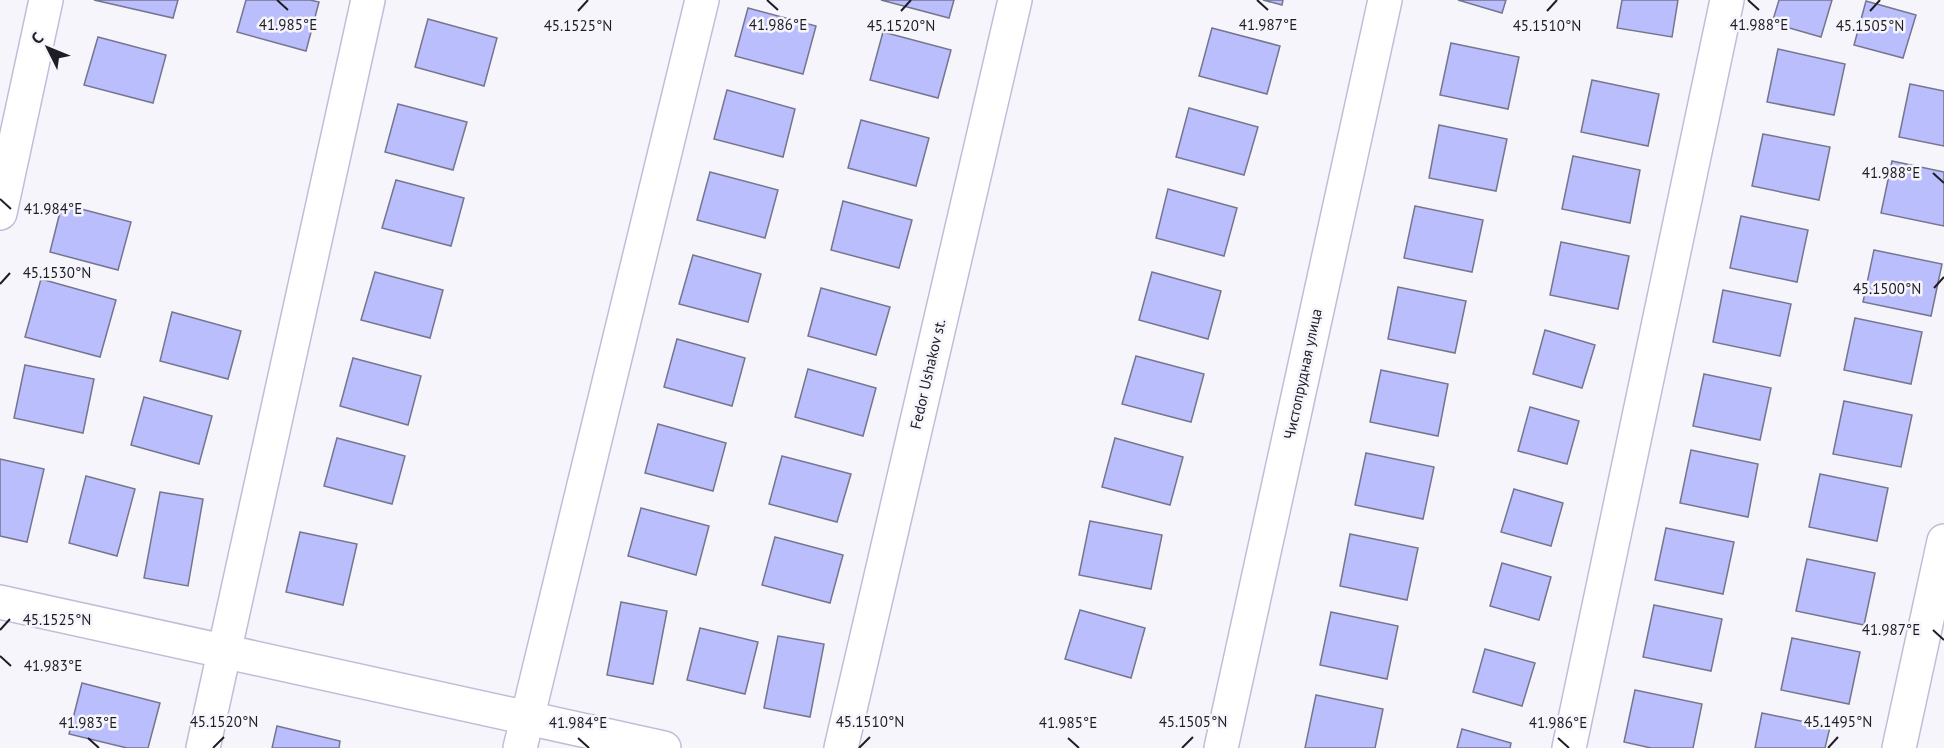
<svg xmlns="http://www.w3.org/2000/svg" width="1944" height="748" font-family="'PT Sans',sans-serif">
  <rect width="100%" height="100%" fill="#f6f5fb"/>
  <path fill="#bbbefd" stroke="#74768f" stroke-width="1.5" d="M94,0H178L173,18Z
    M246,0H310L319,2L306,51L237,32Z
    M881,0H954L949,18Z
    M1263,0H1283L1282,5Z
    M1458,0H1506L1502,13Z
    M1622,0H1678L1672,37L1617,28Z
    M1779,0H1832L1821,37L1772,23Z
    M1866,1L1916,15L1903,58L1854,45Z
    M748,8L816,26L803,74L735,56Z
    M428,19L497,38L484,86L415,67Z
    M1212,28L1280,46L1267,94L1199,76Z
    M883,32L951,50L938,98L870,80Z
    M98,37L166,55L153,103L84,85Z
    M1451,43L1519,57L1508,109L1440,95Z
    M1778,49L1845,64L1834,115L1767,102Z
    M1592,80L1659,94L1648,146L1581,132Z
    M1910,84L1944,91V146L1899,137Z
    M727,90L795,109L783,157L714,139Z
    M398,104L467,122L453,170L385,152Z
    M1189,108L1258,127L1244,175L1176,157Z
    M861,120L929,138L916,186L848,168Z
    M1439,125L1507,139L1496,191L1429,178Z
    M1763,134L1830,147L1819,200L1752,186Z
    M1573,156L1640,170L1630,223L1562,209Z
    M1892,161L1944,172V226L1881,213Z
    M710,172L778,190L765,238L697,220Z
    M396,180L464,198L451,246L382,228Z
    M1168,189L1237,208L1224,256L1156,238Z
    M843,201L912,220L899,268L831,250Z
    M62,204L131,222L118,270L50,252Z
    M1415,206L1483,220L1472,272L1404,258Z
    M1741,216L1808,230L1797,282L1730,268Z
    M1561,242L1629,256L1618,309L1550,295Z
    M1874,250L1942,264L1931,316L1863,302Z
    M693,255L761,274L748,322L679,304Z
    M375,272L443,290L430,338L361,320Z
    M1152,272L1221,291L1208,339L1139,320Z
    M41,279L116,300L100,357L25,337Z
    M1398,287L1466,301L1455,353L1388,339Z
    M821,288L890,307L876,355L808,336Z
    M1723,290L1791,304L1780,356L1713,342Z
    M172,312L241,331L228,379L160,361Z
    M1855,318L1922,332L1911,384L1844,370Z
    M1545,330L1595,345L1582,388L1533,374Z
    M677,339L745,358L732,406L664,387Z
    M1136,356L1204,374L1191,422L1122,404Z
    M353,358L421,376L408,425L340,406Z
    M25,365L94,379L83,433L14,418Z
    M808,369L876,388L863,436L795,417Z
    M1381,370L1448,384L1438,436L1370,422Z
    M1704,374L1771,388L1760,440L1693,426Z
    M144,397L212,416L199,464L131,445Z
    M1844,401L1912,415L1901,467L1833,454Z
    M1530,407L1579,421L1567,464L1518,451Z
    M658,424L726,443L713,491L645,473Z
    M337,438L405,456L392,504L324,486Z
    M1115,438L1183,457L1170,505L1102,487Z
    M1691,450L1758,464L1748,517L1680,503Z
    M1366,453L1434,467L1423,519L1355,505Z
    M782,456L851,474L837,522L769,504Z
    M0,459L44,469L27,542L0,536Z
    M1820,474L1888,488L1877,541L1809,527Z
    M86,476L135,489L117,556L69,543Z
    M1514,489L1563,503L1551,546L1501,532Z
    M160,492L203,499L188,586L144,578Z
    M641,508L709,526L696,575L628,556Z
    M1090,521L1162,535L1151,589L1079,575Z
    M1666,528L1734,542L1723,594L1655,580Z
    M300,532L357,544L343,605L286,592Z
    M1350,534L1418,548L1407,600L1340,586Z
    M775,537L843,555L830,603L762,585Z
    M1807,559L1875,573L1864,625L1796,611Z
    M1502,563L1551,577L1539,620L1490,606Z
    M621,602L667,611L653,684L607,675Z
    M1654,605L1722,619L1711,671L1643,657Z
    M1080,610L1145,628L1131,678L1065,659Z
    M1331,612L1398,626L1387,679L1320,665Z
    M700,628L758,642L745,694L687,680Z
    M778,636L824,644L810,717L764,708Z
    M1792,638L1860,652L1849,704L1781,690Z
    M1485,649L1535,663L1522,706L1473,692Z
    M82,683L160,703L148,748H127L69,734Z
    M1635,690L1702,704L1693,748H1651L1624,742Z
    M1316,695L1383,709L1375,748H1305Z
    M1762,713L1830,727L1825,748H1755Z
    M277,726L340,741L339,748H272Z
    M1462,729L1511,743L1510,748H1457Z"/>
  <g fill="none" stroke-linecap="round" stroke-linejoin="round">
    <defs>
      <path id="minor" d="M0,213L46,0
        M0,602L664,748
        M203,748L368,0
        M520,748L702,0
        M841,748L1015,0
        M1221,748L1385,0
        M1569,748L1727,0
        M1899,748L1944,541"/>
    </defs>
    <use href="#minor" stroke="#c1bdd9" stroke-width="36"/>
    <use href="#minor" stroke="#fff" stroke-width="33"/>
  </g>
  <path fill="none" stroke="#1e1c27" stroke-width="2" d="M277,0L288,10M767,0L778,10M1257,0L1268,10M1748,0L1759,10M578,11L588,0M901,11L911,0M1547,11L1557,0M1870,11L1880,0M1933,173L1944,183M0,199L11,209M0,284L10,273M1934,288L1944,277M0,630L10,619M1933,630L1944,640M0,656L11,666M88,738L99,748M578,738L589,748M1068,738L1079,748M1558,738L1569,748M213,748L224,737M859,748L870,737M1182,748L1193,737M1828,748L1838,737"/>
  <g text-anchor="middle" stroke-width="5" stroke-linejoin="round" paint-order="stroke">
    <g font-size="15" fill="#1e1c27" stroke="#f6f5fb">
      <text transform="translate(928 374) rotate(-77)" y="5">Fedor Ushakov st.</text>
      <text transform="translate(1303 374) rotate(-78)" y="5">Чистопрудная улица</text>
    </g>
  </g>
  <g font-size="15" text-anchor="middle" fill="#1e1c27" stroke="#f6f5fb" stroke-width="5" stroke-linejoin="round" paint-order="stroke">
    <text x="288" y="30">41.985°E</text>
    <text x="778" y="30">41.986°E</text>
    <text x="1268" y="30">41.987°E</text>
    <text x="1759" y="30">41.988°E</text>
    <text x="578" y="31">45.1525°N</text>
    <text x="901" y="31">45.1520°N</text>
    <text x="1547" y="31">45.1510°N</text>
    <text x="1870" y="31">45.1505°N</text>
    <text x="1891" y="178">41.988°E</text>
    <text x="53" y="214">41.984°E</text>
    <text x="57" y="278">45.1530°N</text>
    <text x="1887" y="294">45.1500°N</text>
    <text x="57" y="625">45.1525°N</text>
    <text x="1891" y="635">41.987°E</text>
    <text x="53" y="671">41.983°E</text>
    <text x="224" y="727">45.1520°N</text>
    <text x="870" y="727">45.1510°N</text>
    <text x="1193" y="727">45.1505°N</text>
    <text x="1838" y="727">45.1495°N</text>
    <text x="88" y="728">41.983°E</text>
    <text x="578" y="728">41.984°E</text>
    <text x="1068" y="728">41.985°E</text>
    <text x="1558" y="728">41.986°E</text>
  </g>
  <g transform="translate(48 48) rotate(313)" stroke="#f6f5fb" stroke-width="4.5" paint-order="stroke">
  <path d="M0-4.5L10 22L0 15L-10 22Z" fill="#1e1c27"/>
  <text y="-9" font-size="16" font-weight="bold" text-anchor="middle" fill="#1e1c27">С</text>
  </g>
</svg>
